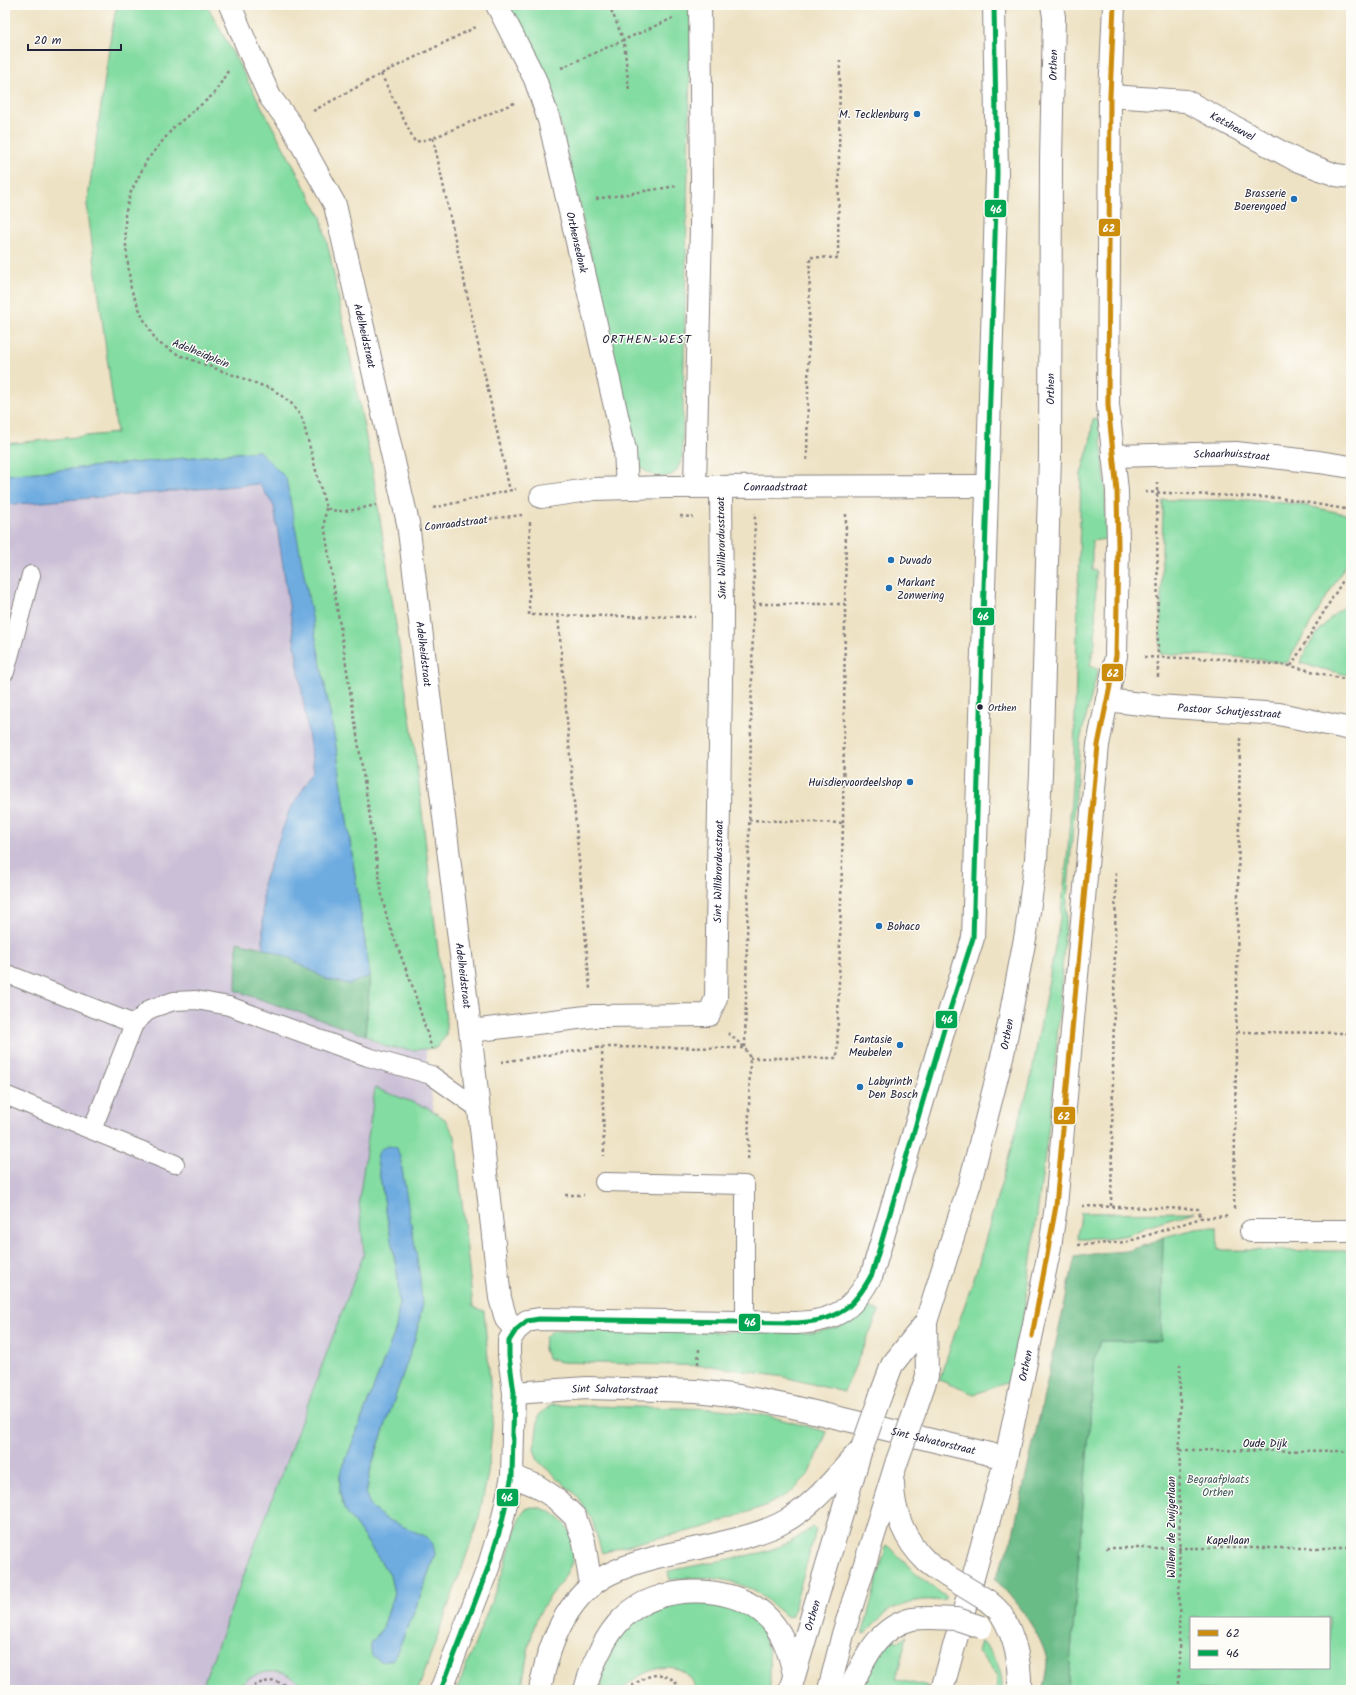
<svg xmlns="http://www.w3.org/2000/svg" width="1356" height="1695" font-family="Kalam,sans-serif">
  <rect width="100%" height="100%" fill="#fdfcf7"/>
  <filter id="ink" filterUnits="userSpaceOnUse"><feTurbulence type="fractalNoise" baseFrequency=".025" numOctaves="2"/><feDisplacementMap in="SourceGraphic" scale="8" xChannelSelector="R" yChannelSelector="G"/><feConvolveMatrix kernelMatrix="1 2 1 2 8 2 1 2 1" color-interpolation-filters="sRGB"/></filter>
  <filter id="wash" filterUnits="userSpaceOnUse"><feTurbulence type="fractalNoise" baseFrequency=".012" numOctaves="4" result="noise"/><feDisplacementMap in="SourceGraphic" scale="16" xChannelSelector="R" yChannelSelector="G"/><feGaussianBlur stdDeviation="0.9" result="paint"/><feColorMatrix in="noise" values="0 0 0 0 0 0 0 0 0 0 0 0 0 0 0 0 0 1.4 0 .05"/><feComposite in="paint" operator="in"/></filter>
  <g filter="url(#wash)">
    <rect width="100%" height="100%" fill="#eee2c4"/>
    <path fill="#cabfd6" d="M341,417L459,1301L450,1520L386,1690H5V447Z"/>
    <path fill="#83dca1" stroke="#527f6e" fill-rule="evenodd" d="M121,5H207L321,217L330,255L373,473L415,751L446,1020V1036L436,1048L413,1050L386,1047L365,1035L370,976L335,740L285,478L259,451L5,475V444L117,433L87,205L111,35L116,9Z
      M507,5H690L691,20L682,458C680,462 679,466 677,470C669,481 651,477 643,469C640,466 639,462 637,458L561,126L548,82Z
      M1093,419L1098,420C1105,459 1106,499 1106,539L1092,541V569L1096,570L1095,642L1090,666L1098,669L1080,741L1068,888L1053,1094L1015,1380L974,1394L939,1380L977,1269L1030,1082L1061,914L1068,848L1074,754L1081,474L1090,443Z
      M1163,500H1250L1297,504L1351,515V556L1287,663L1226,656L1160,654Z
      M1351,601V676L1300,663C1310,639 1329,616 1351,601Z
      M375,1088L428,1108L445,1119L455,1136L473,1307L484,1311L493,1418L488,1473L480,1513L471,1543L418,1690H326L314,1685L307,1688C299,1683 289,1673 280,1672C263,1670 245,1677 236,1690H201L364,1253L359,1200ZM377,1160L422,1308L415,1339L371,1467L366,1495L370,1507L384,1518L401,1527L435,1554L419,1600L394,1659L383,1662L375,1636L383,1628L394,1593L390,1575L344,1508L340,1493V1475L396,1329L399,1305L398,1278Z
      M1195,1212L1146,1227L1129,1235L1107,1238H1078L1081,1213Z
      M1204,1227H1217L1218,1250L1351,1251V1690H1068L1095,1358L1100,1341H1161L1163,1237ZM1191,1618H1329V1668H1191Z
      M868,1307L879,1311L844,1392L784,1377L711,1366L560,1362L547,1358L544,1349L545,1337L553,1330L812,1333L840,1327Z
      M551,1405L720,1409L769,1416L827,1432L810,1473L790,1493L765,1506L703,1528L640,1542L602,1553L592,1520L577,1496L538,1461L534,1449L539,1415Z
      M532,1507C544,1507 554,1513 562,1521C597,1559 548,1588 536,1621C528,1643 526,1667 521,1690H457L502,1574L519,1518L526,1509Z
      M813,1527L816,1530L792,1615L789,1617C781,1614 770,1602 762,1596C735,1577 702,1575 670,1580L668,1571L760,1553L776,1548L794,1540Z
      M889,1546L916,1574L946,1597V1600C941,1602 931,1599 925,1600C900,1601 881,1614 866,1633L863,1634V1632L886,1547Z
      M684,1602C753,1602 772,1621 770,1690H696C685,1652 641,1669 622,1690H600L606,1663L618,1639L633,1623L655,1609Z
      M893,1636L897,1642L907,1636L896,1679L928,1687V1690H863L868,1670Z
      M980,1641C995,1654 1003,1670 1002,1690H997V1677L981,1655L977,1653Z"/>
    <path fill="#6abc87" stroke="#466f61" d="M237,942L263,948L290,958L326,979L349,984L370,976L365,1035L236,991Z
      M1163,1237L1161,1341H1100L1095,1358L1068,1690H1043C1044,1682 1047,1671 1047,1662C1044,1636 1013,1598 995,1579L1011,1543L1075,1257L1099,1253L1127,1251L1149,1244Z"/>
    <path fill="#6eace0" stroke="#48678e" d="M259,451L286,478L335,740L370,976L349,984L326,979L290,958L263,948V884L289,811L314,772L274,506L259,484L5,505V475Z
      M389,1146L397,1148L400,1157L420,1277L422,1308L415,1339L371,1467L366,1495L371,1507L384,1518L427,1537L433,1544L435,1554L419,1600L394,1659L383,1662L372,1656L370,1643L383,1628L394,1593L390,1575L344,1508L340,1493V1475L396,1329L399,1305L398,1278L377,1160C378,1151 380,1148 389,1146Z"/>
  </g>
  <g filter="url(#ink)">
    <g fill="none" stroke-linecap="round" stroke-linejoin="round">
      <defs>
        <path id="lane" d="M5,672L31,575
          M5,973L134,1024
          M5,1095L175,1164
          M92,1130L134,1024L150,1009L174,1001L196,1000L229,1006L368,1057L431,1075L479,1109
          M604,1182L745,1185V1322"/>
        <g id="street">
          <path id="s1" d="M230,5L250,53L270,97L290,123L335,205L408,523L468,1012L500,1298L506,1319L516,1330"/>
          <path id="s2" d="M497,5L535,79L549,120L625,450L627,488"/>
          <path id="s3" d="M1110,96L1186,101L1296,160L1336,175L1351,177"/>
          <path id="s4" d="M1113,456L1236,453L1319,462L1351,467"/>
          <path d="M695,486L702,181L700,5"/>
          <path id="s5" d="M541,497L594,489L666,487L986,486"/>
          <path id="s6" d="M1107,700L1158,706L1279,714L1351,729"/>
          <path id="s7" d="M471,1031L594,1016L709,1015L716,998L722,618L721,487"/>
          <path d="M1251,1231H1351"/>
          <path id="s8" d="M514,1393L587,1388L697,1391L739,1396L789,1406L1006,1458"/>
          <path d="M512,1476L537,1486L555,1498L575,1517L584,1542L591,1586"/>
          <path d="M441,1690L488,1568L501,1526L512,1476L514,1393L509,1356V1341L516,1330L527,1321L539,1319L796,1323C836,1321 853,1310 872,1274L947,1019L973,938L997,174L994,5"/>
          <path id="s9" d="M942,1690L1006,1458L1050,1247L1056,1206L1098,745L1116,656L1118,546L1117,491L1108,405L1110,96L1114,5"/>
        </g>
        <g id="secondary">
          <path d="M880,1397L892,1365L926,1322"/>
          <path id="s10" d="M916,1408L927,1376L926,1322L970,1183L1004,1049L1026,933L1036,859L1041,774L1050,456L1051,159L1054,17L1052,5"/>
          <path d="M893,1483C893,1512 905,1541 926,1561C932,1567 940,1571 947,1576"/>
          <path d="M988,1601C992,1605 998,1609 1001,1614C1015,1636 1021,1665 1020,1690"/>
          <path d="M540,1690C548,1646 566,1596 609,1574C639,1559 675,1553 708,1546C732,1540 757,1535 780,1524C814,1507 837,1475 862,1448"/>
          <path d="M585,1690C591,1667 605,1635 623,1618C656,1584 728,1583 763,1613C782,1629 789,1651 794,1674"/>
          <path id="s11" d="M790,1690L860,1453"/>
          <path d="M829,1690L843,1634L897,1461"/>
          <path d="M849,1690C865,1660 876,1628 912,1619C918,1618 925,1618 931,1618"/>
        </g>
      </defs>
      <use href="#lane" stroke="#888280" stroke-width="20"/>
      <use href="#street" stroke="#888280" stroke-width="24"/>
      <use href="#secondary" stroke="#888280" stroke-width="24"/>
      <path stroke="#888280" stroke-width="2.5" stroke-dasharray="3 3" stroke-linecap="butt" d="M609,5L624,41L629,91
        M561,68L673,18
        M228,71L214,94L174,127L147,160L130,194L125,215L126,247L131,289L143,318L157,342L179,355L274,390L291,403L302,418L326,508C342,515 360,508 376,505
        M381,74L415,142L433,138L514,103
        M313,111L381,74L478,26
        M433,138L510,491
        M596,199L676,186
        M807,460L810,257L838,258L840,60
        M1157,482L1158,679
        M1145,492L1280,498L1351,510
        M326,508L324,524L383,901L388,922L412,985L432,1049
        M433,508L516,489
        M680,516L693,517
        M530,522L529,615L695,617
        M436,525L522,515
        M753,604H845
        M558,615L590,989
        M1144,657L1224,659L1291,666L1351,681
        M1291,666L1347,574L1351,570
        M749,820L843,823L837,1058H750
        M843,823L846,513
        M1237,1032L1351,1033
        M728,1033L745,1048L750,1058L748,1161
        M602,1047L604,1156
        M501,1062L602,1047L745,1048L755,513
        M565,1195H584
        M1082,1206L1198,1209L1201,1218
        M1111,1206L1116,871
        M1234,1209L1240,738
        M1078,1245L1127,1242L1201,1218L1229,1216
        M698,1364L699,1349
        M1180,1450L1351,1451
        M1106,1548H1351
        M249,1690C264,1677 279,1680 295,1690
        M627,1690C645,1675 666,1665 681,1690
        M1179,1690L1180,1364"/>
      <use href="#lane" stroke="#fff" stroke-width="18"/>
      <use href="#street" stroke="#fff" stroke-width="22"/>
      <use href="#secondary" stroke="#fff" stroke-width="22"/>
      <defs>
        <path id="secondary-bridge" d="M862,1448L880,1397
          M897,1461L916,1408
          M947,1576L988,1601
          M931,1618L957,1619L981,1627"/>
      </defs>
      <use href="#secondary-bridge" stroke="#888280" stroke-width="24" stroke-linecap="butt"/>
      <use href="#secondary-bridge" stroke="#fff" stroke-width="22"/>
      <defs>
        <path id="bus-1" d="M1032,1336L1056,1206L1098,745L1116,656L1118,546L1117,491L1108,405L1110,96L1114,5"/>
        <path id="bus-2" d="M441,1690L488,1568L501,1526L512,1476L514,1393L509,1356V1341L516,1330L527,1321L539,1319L796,1323C836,1321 853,1310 872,1274L947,1019L973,938L997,174L994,5"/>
      </defs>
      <use href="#bus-1" stroke="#fdfcf7" stroke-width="8"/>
      <use href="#bus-2" stroke="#fdfcf7" stroke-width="8"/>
      <use href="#bus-1" stroke="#cc8c0c" stroke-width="5"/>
      <use href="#bus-2" stroke="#00a651" stroke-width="5"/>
    </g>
  </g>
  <g fill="#1f6fb2" stroke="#fdfcf7" stroke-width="1.5">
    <circle cx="917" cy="114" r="4"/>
    <circle cx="1294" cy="199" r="4"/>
    <circle cx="891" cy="560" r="4"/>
    <circle cx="889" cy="588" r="4"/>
    <circle cx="910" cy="782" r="4"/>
    <circle cx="879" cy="926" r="4"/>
    <circle cx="900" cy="1045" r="4"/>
    <circle cx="860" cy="1087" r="4"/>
  </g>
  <circle fill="#22223b" stroke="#fdfcf7" stroke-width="1.5" cx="980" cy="707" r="3.5"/>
  <g text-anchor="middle" stroke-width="3" stroke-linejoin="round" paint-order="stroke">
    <g font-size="10" fill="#22223b" stroke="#fdfcf7" text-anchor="start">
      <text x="988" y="711">Orthen</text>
    </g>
    <g font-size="11" fill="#22223b" stroke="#fdfcf7">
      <text dy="4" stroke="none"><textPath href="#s10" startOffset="1359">Orthen</textPath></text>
      <text dy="4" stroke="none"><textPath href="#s3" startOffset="129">Ketsheuvel</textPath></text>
      <text dy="4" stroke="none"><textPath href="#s2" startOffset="252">Orthensedonk</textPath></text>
      <text dy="4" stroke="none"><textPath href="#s1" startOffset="361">Adelheidstraat</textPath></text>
      <text transform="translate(201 353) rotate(22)" y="4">Adelheidplein</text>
      <text dy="4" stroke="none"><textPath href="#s10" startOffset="1035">Orthen</textPath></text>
      <text dy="4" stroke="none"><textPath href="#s4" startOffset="119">Schaarhuisstraat</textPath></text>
      <text dy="4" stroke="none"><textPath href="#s5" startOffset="235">Conraadstraat</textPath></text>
      <text transform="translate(456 523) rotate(-7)" y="4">Conraadstraat</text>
      <text transform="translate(721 548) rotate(-91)" y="4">Sint Willibrordusstraat</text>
      <text dy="4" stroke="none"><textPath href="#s1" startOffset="685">Adelheidstraat</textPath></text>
      <text dy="4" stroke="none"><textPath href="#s6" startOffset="123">Pastoor Schutjesstraat</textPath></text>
      <text dy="4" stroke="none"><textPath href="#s7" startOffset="384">Sint Willibrordusstraat</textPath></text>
      <text dy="4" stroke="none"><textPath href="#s1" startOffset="1009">Adelheidstraat</textPath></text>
      <text dy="4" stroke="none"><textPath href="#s10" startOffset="387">Orthen</textPath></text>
      <text dy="4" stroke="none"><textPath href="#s9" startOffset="335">Orthen</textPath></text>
      <text dy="4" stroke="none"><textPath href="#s8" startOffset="101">Sint Salvatorstraat</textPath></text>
      <text dy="4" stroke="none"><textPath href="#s8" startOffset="425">Sint Salvatorstraat</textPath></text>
      <text x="1265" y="1447">Oude Dijk</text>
      <text transform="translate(1171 1527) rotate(-90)" y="4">Willem de Zwijgerlaan</text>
      <text x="1228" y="1544">Kapellaan</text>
      <text dy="4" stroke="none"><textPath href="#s11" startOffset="78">Orthen</textPath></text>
    </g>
    <g font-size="11" fill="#22223b" stroke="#fdfcf7" text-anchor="end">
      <text x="909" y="118">M. Tecklenburg</text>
      <text x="1286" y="197">Brasserie<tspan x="1286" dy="13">Boerengoed</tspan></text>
      <text x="899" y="564" text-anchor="start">Duvado</text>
      <text x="897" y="586" text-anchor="start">Markant<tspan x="897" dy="13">Zonwering</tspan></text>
      <text x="902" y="786">Huisdiervoordeelshop</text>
      <text x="887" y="930" text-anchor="start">Bohaco</text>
      <text x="892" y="1043">Fantasie<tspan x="892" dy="13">Meubelen</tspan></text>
      <text x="868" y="1085" text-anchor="start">Labyrinth<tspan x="868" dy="13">Den Bosch</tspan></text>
    </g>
    <g font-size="11" fill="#3f5a5a" stroke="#fdfcf7">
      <text x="1218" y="1483">Begraafplaats<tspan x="1218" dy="13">Orthen</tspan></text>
    </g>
    <g font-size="12" letter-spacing="1" fill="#22223b" stroke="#fdfcf7">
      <text x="647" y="343">ORTHEN-WEST</text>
    </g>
  </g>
  <g stroke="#fdfcf7" stroke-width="1.5">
    <rect x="984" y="199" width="23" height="19" rx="4" fill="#00a651"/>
    <rect x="1098" y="218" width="23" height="19" rx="4" fill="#cc8c0c"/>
    <rect x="972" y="607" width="23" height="19" rx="4" fill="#00a651"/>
    <rect x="1101" y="663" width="23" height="19" rx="4" fill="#cc8c0c"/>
    <rect x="935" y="1010" width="23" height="19" rx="4" fill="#00a651"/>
    <rect x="1053" y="1106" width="23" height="19" rx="4" fill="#cc8c0c"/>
    <rect x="738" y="1313" width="23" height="19" rx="4" fill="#00a651"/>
    <rect x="496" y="1488" width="23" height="19" rx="4" fill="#00a651"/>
  </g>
  <g font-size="11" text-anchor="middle" font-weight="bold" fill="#fff">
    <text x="996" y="213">46</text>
    <text x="1109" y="232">62</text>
    <text x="983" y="620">46</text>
    <text x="1113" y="677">62</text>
    <text x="947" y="1023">46</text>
    <text x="1064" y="1120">62</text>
    <text x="750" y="1326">46</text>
    <text x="507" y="1501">46</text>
  </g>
  <rect width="1356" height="1695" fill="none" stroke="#fdfcf7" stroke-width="20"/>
  <rect x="1190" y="1617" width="140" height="52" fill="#fdfcf7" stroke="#a5a5ac"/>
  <rect x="1198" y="1630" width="20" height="6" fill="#cc8c0c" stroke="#a5a5ac"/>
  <text x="1226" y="1637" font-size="12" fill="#22223b">62</text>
  <rect x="1198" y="1650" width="20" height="6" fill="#00a651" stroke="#a5a5ac"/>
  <text x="1226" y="1657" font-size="12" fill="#22223b">46</text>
  <path d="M28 44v6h93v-6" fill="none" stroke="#22223b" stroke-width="2"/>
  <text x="34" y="44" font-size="12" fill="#22223b" stroke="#fdfcf7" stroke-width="3" paint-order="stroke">20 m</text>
</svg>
